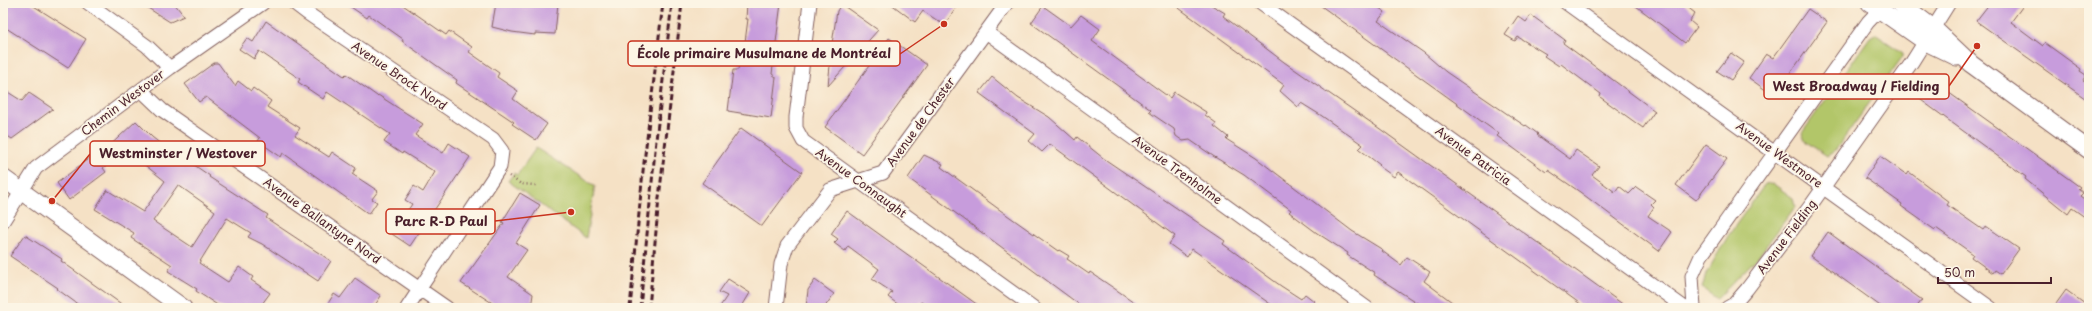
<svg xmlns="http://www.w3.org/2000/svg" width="2092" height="311" font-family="'Playpen Sans',sans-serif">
  <rect width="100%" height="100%" fill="#fcf5e5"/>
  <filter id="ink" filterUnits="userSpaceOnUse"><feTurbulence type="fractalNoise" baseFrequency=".025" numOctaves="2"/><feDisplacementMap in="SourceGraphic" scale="8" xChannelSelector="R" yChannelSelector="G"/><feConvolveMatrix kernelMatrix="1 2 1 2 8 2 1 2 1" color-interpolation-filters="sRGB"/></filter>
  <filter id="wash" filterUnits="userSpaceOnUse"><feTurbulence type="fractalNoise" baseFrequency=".012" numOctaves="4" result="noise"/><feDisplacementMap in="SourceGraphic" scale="16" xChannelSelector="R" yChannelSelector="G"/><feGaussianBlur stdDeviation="0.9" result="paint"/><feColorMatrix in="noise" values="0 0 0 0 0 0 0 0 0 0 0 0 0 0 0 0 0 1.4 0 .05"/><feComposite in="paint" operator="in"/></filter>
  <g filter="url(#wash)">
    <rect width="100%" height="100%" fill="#f5e1c5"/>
    <path fill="#b2c669" stroke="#7e724a" d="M1875,34L1903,53V56L1835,151L1827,156L1805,141L1802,133L1870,37Z
      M536,148L595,186L586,238L508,181L514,173L517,175Z
      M1772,183L1793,198L1795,207L1758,257L1717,299L1702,288L1706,274L1728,236L1763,187L1765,184Z"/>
    <g id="blocks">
      <path fill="#c79cdc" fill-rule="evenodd" d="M3,3H29L86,39L68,68L3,26Z
        M140,3H174L184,16L170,22Z
        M345,3H400L446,35L449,31L472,47L469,52L499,73L497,77L518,91L513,99L547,124L536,140L512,124L514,122L456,83L457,80L402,41L403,39L369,15L367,18Z
        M496,3H558L555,34L535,33V35L512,32L492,27Z
        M747,3H781L772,74L776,77L771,118L728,111L733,70H738L743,42H745L748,19H746Z
        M890,3H960L944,25L923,11L915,22Z
        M1172,3H1208L1225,13L1223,16L1284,62L1376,126L1628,308H1586L1398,172L1394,177L1379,166L1380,165L1359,149L1363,145L1322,116L1301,103L1298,107L1280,91L1284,85Z
        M1317,3H1372L1385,12L1378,21L1424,53L1446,72L1525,126L1526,125L1538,134L1537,135L1570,159L1576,150L1599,166L1592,175L1615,192L1619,186L1629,194L1636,187L1655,200L1651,204L1654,207L1648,216L1672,232L1659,251L1580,192L1548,170L1546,172L1497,136L1499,134Z
        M1632,3H1682L1695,13L1690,21L1697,27L1685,43Z
        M1990,3H2025L2011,22L2043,46L2045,43L2081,69L2080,71L2086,75L2083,80L2089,84V101L1976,21Z
        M841,4L878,30L828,86L831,55H827L829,43L832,44L837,11Z
        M1043,6L1071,26L1081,15L1100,29L1092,41L1170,98L1174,92L1206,112L1205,115L1216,123L1214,126L1228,137L1226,139L1256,158L1352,231L1383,250L1382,251L1401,265L1407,257L1430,272L1424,281L1460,308H1425L1374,275L1375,273L1347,255L1348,253L1317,233L1289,212L1291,210L1244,175L1213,156L1190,140L1183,141L1176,136L1174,129L1149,112L1151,110L1031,23Z
        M1808,9L1827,22L1774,96L1749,78L1766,54L1773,58Z
        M1531,15L1565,40L1563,43L1655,111L1643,128L1600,97L1601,94L1561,64L1559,66L1544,56L1546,54L1518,37L1515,41L1505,35L1518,16L1526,22Z
        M266,21L344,76L346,74L377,96L378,95L423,124L415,135L443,153L449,143L470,157L410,246L392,234L412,204L405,200L414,186L423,192L435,172L403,152L402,154L384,142L390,134L327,92L323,99L298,82L300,79L259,51L254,59L239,49L247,38L253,42Z
        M889,38L927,65L862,154L825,127Z
        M1731,53L1744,62L1731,80L1717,71Z
        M214,63H218L235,86L238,81L251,91L253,88L271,101L267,107L300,128L295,135L329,157L332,152L356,168L352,174L378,191L372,199L377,202L369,214L283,153L281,157L258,141L260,138L206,97L199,102L185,84Z
        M992,77L1018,98L1049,117L1075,140L1077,137L1103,158L1225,241L1223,244L1281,286L1301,299L1305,294L1314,301L1311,306L1314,308H1276L1192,249L1187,257L1169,244L1175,236L1050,144L1042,152L1029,141L1035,134L979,93Z
        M1934,82L2080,187L2078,189L2083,193L2080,196L2089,203V220L2072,208L2068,214L2025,179L2026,177L1921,100Z
        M3,89L22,101L29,93L53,109L12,139L3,133Z
        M136,121L152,137L182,161L184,158L210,176L209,177L268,215L266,218L331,261L318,281L262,244L248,237L251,233L227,218L199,263L228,282L239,267L253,277L251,280L270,293L259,308H222L196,291L197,289L168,271L172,265L131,238L134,233L95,209L107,190L143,212L165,181L131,154L126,157L122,153L103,168L106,172L69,200L57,183L100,150L102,153ZM178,185L215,211L192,247L153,221Z
        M741,128L802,172L762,226L702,183Z
        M1706,144L1727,159L1696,200L1676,185Z
        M924,155L943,164L941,167L1000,210L1058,251L1059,250L1069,256L1067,259L1089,274L1090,272L1143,308H1084L908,178Z
        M1880,156L1907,175L1909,172L1949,202L1947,205L1983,230L1986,226L2019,249L2001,274L1995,270L1993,273L1971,257L1973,254L1936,228L1935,230L1901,206L1902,204L1865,178Z
        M520,193L540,205L516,243L527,250L508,277L533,294L531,308H500L461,283L504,223L502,222Z
        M847,211L911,257L982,308H930L921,302L916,308H903L888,297L892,292L872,279L879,269L848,246L845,251L834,243L838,239L831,234Z
        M1828,232L1922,300L1916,308H1883L1811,256Z
        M25,235L62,259L61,261L127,308H83L57,289L58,288L10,256Z
        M355,278L381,296L373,308H325L334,294L340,298Z
        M728,279L750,293L741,308H719L727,296L719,292Z
        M815,280L834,294L824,308H806L808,290Z
        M2066,290L2089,307V308H2053Z"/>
    </g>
  </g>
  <g filter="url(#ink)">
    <use href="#blocks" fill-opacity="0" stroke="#866361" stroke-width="1"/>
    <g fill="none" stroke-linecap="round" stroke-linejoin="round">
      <defs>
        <path id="minor" d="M88,3L147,46L170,68
          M294,3L307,13L493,139L502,151L500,167L407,308
          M810,3L796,117V128L803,141L1034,308
          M1260,3L1685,308
          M1566,3L1991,308
          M986,32L1367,308
          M141,90L162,110L447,308
          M3,221L36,168L170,68L263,3
          M776,308L781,264L787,246L830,190L883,173L1007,3
          M1694,308L1692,276L1701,256L1868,22L1886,3
          M1727,308L1734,304L1747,289L1811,205L1912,62L1949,3"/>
        <path id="tertiary" d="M1870,3L1926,42L1957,57
          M1900,3L1933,28L1971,64L2089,150
          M3,178L183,308"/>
      </defs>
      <use href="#minor" stroke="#866361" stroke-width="15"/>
      <use href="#tertiary" stroke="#866361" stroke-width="19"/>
      <path stroke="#866361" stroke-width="2.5" stroke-dasharray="1 3" stroke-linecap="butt" d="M509,176L521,184L536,185"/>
      <use href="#minor" stroke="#fff" stroke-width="13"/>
      <use href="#tertiary" stroke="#fff" stroke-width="17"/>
      <path stroke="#4a1f2b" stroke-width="3" stroke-dasharray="6 3" stroke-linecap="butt" d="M630,308L643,171L663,3
        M640,308L656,140L672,3
        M649,308L659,198L682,3"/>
    </g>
  </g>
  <g text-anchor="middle" stroke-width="3.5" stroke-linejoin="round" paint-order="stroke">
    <g font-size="12" fill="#4a1f2b" stroke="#fcf5e5">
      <text transform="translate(399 76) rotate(34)" y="4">Avenue Brock Nord</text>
      <text transform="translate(123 103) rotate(-37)" y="4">Chemin Westover</text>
      <text transform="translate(921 122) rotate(-54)" y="4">Avenue de Chester</text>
      <text transform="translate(1779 155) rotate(36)" y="4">Avenue Westmore</text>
      <text transform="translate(1473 156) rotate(36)" y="4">Avenue Patricia</text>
      <text transform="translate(1177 170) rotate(36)" y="4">Avenue Trenholme</text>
      <text transform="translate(861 183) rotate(36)" y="4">Avenue Connaught</text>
      <text transform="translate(322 221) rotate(35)" y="4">Avenue Ballantyne Nord</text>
      <text transform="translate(1787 237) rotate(-53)" y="4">Avenue Fielding</text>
    </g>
  </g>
  <path fill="none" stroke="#c8321e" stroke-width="1.5" d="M944 24L900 54M1977 46L1949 86M52 201L90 154M571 212L495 221"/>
  <g fill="#c8321e" stroke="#fcf5e5" stroke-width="1.5">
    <circle cx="944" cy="24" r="4"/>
    <circle cx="1977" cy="46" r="4"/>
    <circle cx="52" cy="201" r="4"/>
    <circle cx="571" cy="212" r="4"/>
  </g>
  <g fill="#fcf5e5" stroke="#c8321e" stroke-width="1.5">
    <rect x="628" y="41" width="272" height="25" rx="4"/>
    <rect x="1764" y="74" width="185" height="25" rx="4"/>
    <rect x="90" y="141" width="175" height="25" rx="4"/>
    <rect x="386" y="209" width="109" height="25" rx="4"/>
  </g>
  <g font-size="13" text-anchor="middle" font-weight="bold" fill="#4a1f2b">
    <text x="764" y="58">École primaire Musulmane de Montréal</text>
    <text x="1856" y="91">West Broadway / Fielding</text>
    <text x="178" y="158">Westminster / Westover</text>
    <text x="441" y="226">Parc R-D Paul</text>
  </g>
  <rect width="2092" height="311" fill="none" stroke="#fcf5e5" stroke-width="16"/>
  <path d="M1938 277v6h113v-6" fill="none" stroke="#4a1f2b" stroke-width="2"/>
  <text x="1944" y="277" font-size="12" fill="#4a1f2b" stroke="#fcf5e5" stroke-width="3" paint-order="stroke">50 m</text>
</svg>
